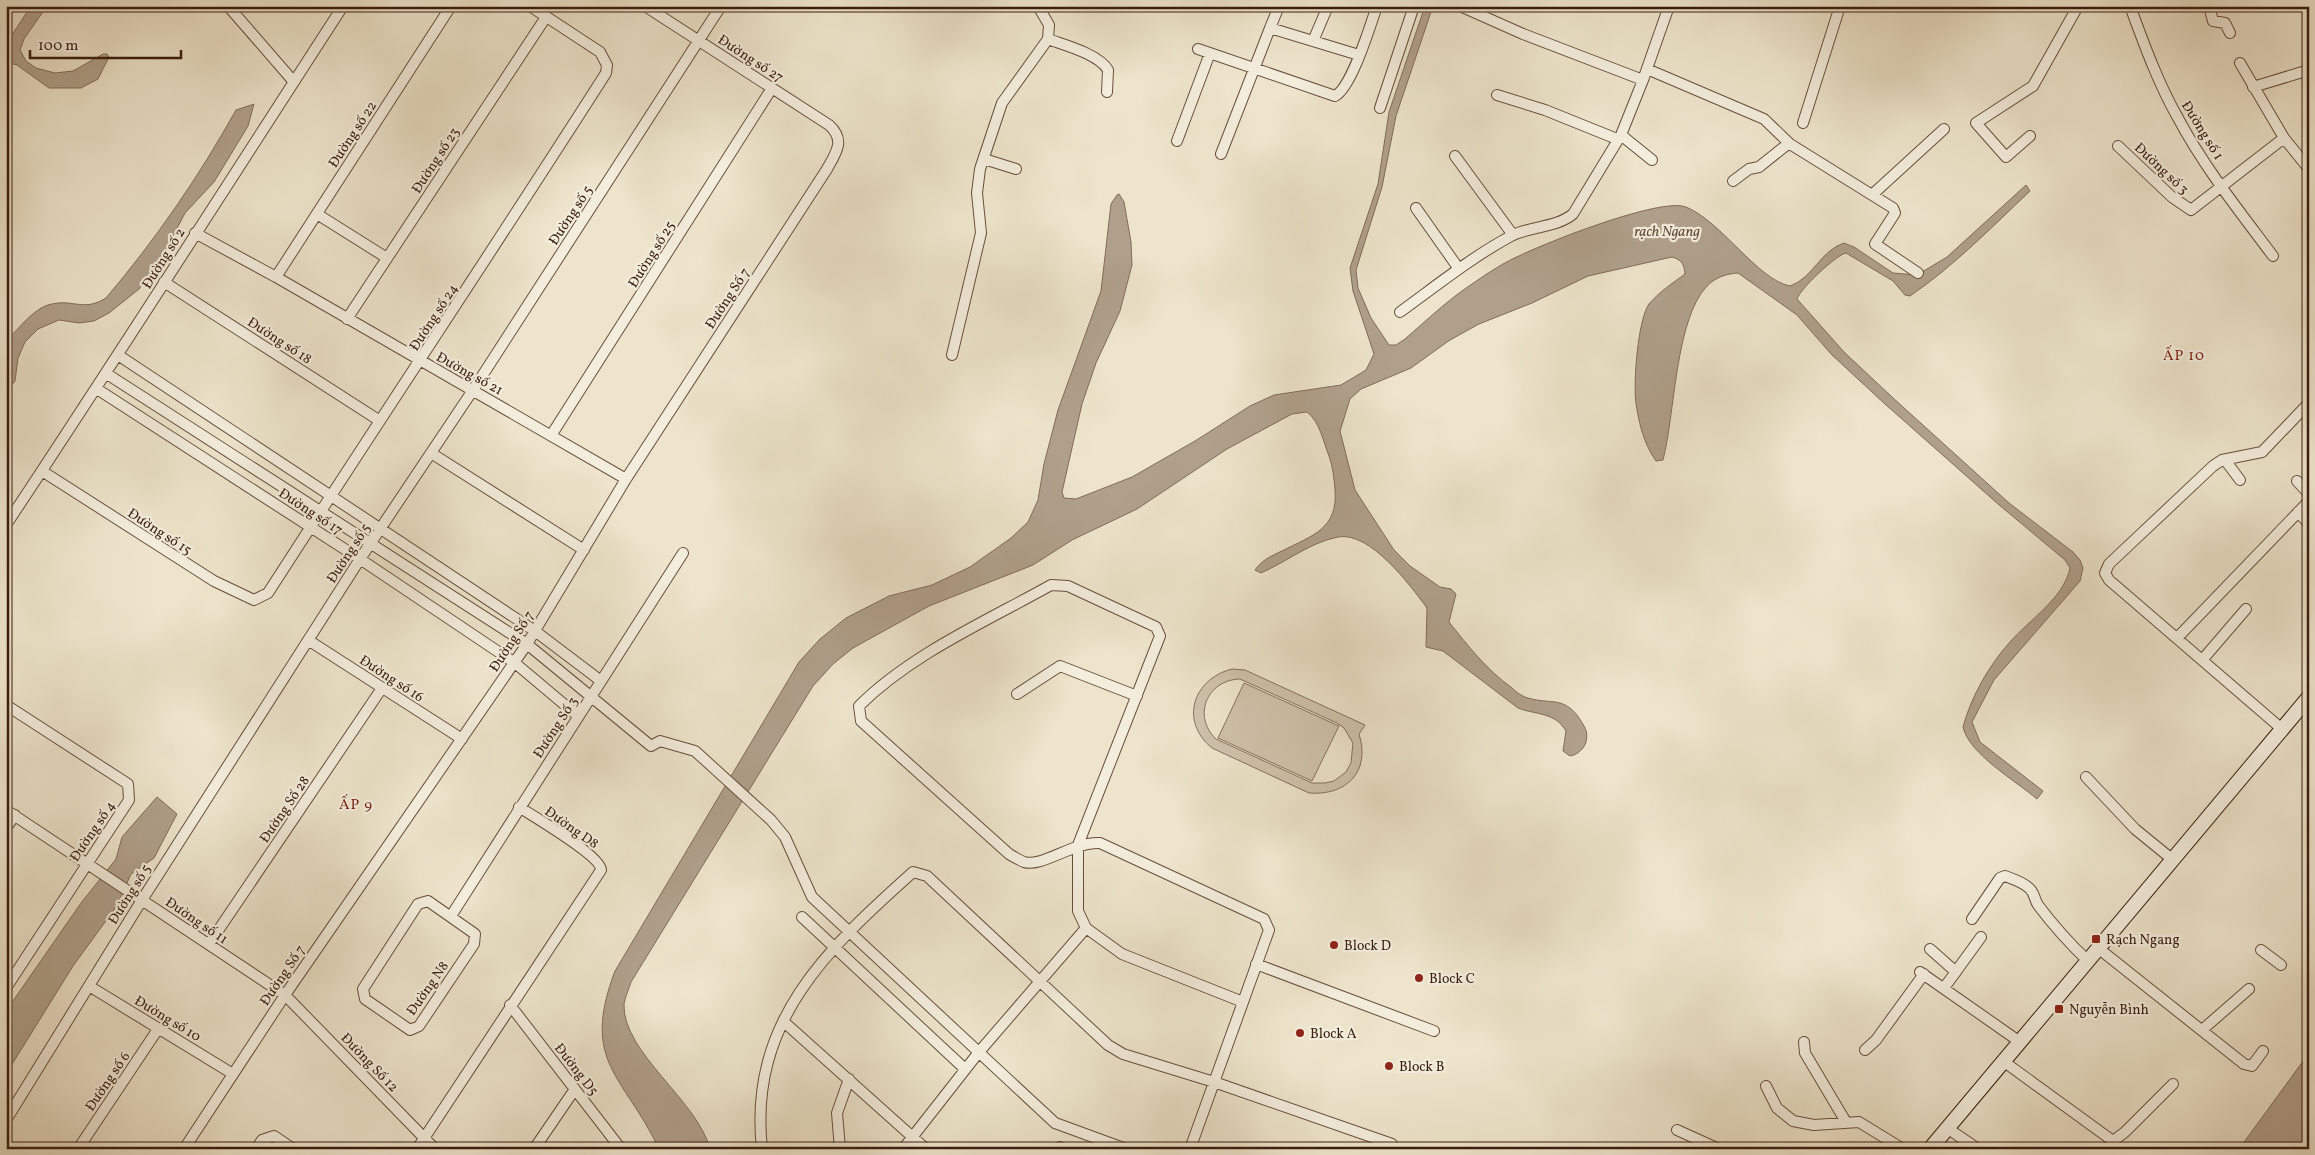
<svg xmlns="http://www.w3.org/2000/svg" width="2315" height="1155" font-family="Vollkorn,serif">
  <rect width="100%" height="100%" fill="#ede4cb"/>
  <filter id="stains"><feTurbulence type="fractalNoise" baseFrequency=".004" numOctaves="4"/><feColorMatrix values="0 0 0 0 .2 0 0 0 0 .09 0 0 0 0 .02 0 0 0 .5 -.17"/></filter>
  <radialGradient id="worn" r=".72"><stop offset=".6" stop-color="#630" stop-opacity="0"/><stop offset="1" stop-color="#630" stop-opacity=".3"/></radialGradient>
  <path fill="#cfc2ab" stroke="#84705c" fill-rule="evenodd" d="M1232,669L1245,670L1365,725L1359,734C1371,772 1346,796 1309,793L1212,748C1179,721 1193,679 1232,669ZM1240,679L1337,723L1344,728L1353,743L1351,763L1346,772L1334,781L1325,783H1312L1216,739C1192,716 1207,680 1240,679Z
    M1244,683L1339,726L1312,781L1218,738Z"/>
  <path fill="#b0a08b" stroke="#816c59" d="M31,6H47L24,39L20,50L26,61L36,68L55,73L73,71L103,54H107L109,57L98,79L81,88H49L17,65L13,64L6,69V44Z
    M1425,6H1433L1396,116L1382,187L1356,270L1358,288L1371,318L1389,345H1396L1405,339C1428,319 1450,298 1475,282C1489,272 1505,262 1521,255C1548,242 1661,197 1686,207C1721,221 1758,280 1790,286C1813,278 1820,251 1844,243L1854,247L1893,273L1917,275L1947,257L2026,185L2030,191C1992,227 1954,266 1910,296L1905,295L1893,281L1846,253C1836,255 1800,289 1797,299L1844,352L1892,397L2009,503L2073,552L2080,560L2083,568L2080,581L1994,680L1972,722L1980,742L2043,791L2037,799C2016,781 1969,754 1963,727C1971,697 1989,665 2010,642C2029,620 2064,598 2070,568L2065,560L1998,504L1885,404L1832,355L1797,315L1738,273C1726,274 1716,277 1707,286C1675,320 1675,414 1663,460L1656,461C1644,444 1639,424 1636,403C1633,384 1638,319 1649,304C1659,292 1673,283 1685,274C1684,264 1682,260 1672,257L1588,276L1532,303L1479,324L1450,340L1411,368L1361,389L1350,399L1340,431L1355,490L1394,550L1410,566L1440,587L1451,589L1456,594L1449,622C1468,646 1487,670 1512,688C1516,692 1523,697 1528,698C1551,705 1565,695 1581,721C1586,729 1588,732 1586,742C1584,749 1577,755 1570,756L1563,751L1566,731C1555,712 1536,715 1518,708L1443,651L1426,647L1427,608C1410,585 1370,531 1338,537C1311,542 1286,562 1261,573L1255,570C1262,560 1271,556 1282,551C1313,535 1338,529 1335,490C1334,478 1333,467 1329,456C1323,441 1320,422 1307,412L1292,414L1227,449L1137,509L1072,540L1033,565L929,606L853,648L833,664L813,686L631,982C629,989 625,997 624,1004C622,1052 698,1101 710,1149H659C624,1075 580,1063 615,971L799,662L820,639L846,618L889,596L932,585L970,567L1011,538L1028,522L1038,500L1044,464L1058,410L1101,291L1111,204L1117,195L1119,194L1124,202L1131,242L1132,265L1120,311L1096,363L1082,404L1062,492L1064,498L1076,499L1132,477L1195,441L1250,406L1274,395L1341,385L1366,370L1374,354L1353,291L1350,268L1378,184L1389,112Z
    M254,104L248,126L214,182L185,213L162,257L139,289L109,313L94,321L79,323L59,320L38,329L25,342L18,358L15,381L6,392V341C19,329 34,307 52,304C73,299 84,312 106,298C156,239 198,178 236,110Z
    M157,797L177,814L154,858L131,874L116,907L73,966L6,1074V1011L81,903L116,859L122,837Z
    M2309,1053V1149H2239Z"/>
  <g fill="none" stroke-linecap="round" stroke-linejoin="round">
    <defs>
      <path id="minor" d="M228,6L294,82
        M1460,6L1523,34L1643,80
        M2130,6C2144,44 2158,83 2178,118C2204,167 2240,212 2273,256
        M2209,6L2213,21L2225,23L2230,33
        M1270,28L1279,6
        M1048,39C1064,45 1099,54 1108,70L1107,92
        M1313,41L1328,6
        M1198,49L1335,96C1352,87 1370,26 1377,6
        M2240,63L2284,138L2309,169
        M1647,69L1764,119L1790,144L1893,208L1895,213L1875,244L1918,273
        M2253,87L2309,70
        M1497,95L1545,110L1617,139
        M1380,108L1414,6
        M1803,123L1840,6
        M1621,135L1652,160
        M2030,136L2006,157L1976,123L2033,86L2078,6
        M1177,141L1210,53
        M2118,146L2172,197L2191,210L2284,138
        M1221,154L1270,28L1359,55
        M1455,156L1513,235
        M984,159L1016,169
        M1733,181L1749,169L1759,167L1789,143
        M1873,194L1944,129
        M1416,208L1459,269
        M317,214L387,258
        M195,233L276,277L626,479
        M276,277L451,6
        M164,282L380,421
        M1400,312C1436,286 1472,257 1511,236C1530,226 1556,228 1573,214L1621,135L1643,80L1669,6
        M347,319L546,17
        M118,355L535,631L601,681
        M952,355L981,233L977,193L980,169L1002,103L1048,39L1049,25L1038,6
        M107,374L527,644L651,746L660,741L695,751L771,820L785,837L812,897L1055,1123L1126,1149
        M97,389L360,559L515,663L578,716
        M552,434L772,88
        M431,453L584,550
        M2225,460L2240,480
        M42,471L214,581L254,600L268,593C380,419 495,247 606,73L607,65L600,52L530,6
        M2297,481L2309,494
        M2298,512L2309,524
        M6,525C120,353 231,179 343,6
        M2178,637L2309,501
        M308,640L462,739
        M2203,659L2246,609
        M1017,694L1060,666L1137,696
        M6,705L128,784L129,800L6,988
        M2282,729L2109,580L2105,573L2109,564L2213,466L2222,460L2262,452L2309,403
        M2086,777L2135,829L2173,860
        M6,810L285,995L435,1149
        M6,828L15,815
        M428,901L475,934L474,944L419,1026L410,1030L365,999L363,989L418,904Z
        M451,916L683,553
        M802,917L965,1069
        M1972,919L2000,878L2005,876C2013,879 2023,882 2029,888C2035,893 2034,899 2038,905C2053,925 2070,944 2088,961
        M209,944L382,688
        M2098,948L2244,1064L2252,1066L2263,1051
        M1930,949L1956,972
        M2261,950L2281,965
        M1256,964L1434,1031
        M1920,972L2020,1042
        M89,986L233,1074
        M1944,988L1981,937
        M510,1005L621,1149
        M784,1022L926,1149
        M2202,1030L2249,989
        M1804,1042L1805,1053L1846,1122
        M1865,1050L1876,1040L1924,974
        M2003,1061L2113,1141L2125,1132L2173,1084
        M1766,1086L1777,1108L1793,1121L1814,1125L1859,1122L1903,1149
        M6,1120L142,900L360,559L473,390L721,6
        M1947,1128L1978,1149
        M1677,1130L1719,1149
        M1060,1147L1064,1149
        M78,1149L158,1029
        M184,1149L285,995L527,644L626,479L827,169C836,153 846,140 829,125L645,6
        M256,1149L262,1140L274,1136L293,1149
        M417,1149L601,870C601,856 533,816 519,807
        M534,1149L575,1089
        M762,1149C748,1022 827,949 913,872L927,876L1108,1045L1123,1054L1214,1082L1392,1144
        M840,1149L837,1113L849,1079
        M903,1149L979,1052L1086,928
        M1190,1149L1269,930L1264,919L1100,843C1075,841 1041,868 1024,862C1019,860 1014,857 1009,854L861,721L859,706C911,654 987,621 1051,585L1068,586L1156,627L1160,636L1078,845V911L1086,928L1122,954L1243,1002"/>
      <path id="secondary" d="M1930,1149L2309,697"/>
    </defs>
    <use href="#minor" stroke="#674f3d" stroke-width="12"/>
    <use href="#secondary" stroke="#3a1d0e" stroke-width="16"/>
    <use href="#minor" stroke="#f3eddd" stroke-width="10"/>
    <use href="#secondary" stroke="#f3eddd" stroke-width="14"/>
  </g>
  <g fill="#8f2418" stroke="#f3eddd" stroke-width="2">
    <rect x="2091" y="934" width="10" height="10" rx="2.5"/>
    <circle cx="1334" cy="945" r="5"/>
    <circle cx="1419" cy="978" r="5"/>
    <rect x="2054" y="1004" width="10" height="10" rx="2.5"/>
    <circle cx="1300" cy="1033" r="5"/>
    <circle cx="1389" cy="1066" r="5"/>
  </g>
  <g text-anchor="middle" stroke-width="4.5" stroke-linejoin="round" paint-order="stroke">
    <g font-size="14" fill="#3a1d0e" stroke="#f3eddd">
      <text transform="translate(751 58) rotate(33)" y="5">Đường số 27</text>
      <text transform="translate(2203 130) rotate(58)" y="5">Đường số 1</text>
      <text transform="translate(352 134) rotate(-57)" y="5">Đường số 22</text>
      <text transform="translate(435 160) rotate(-57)" y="5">Đường số 23</text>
      <text transform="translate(2162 168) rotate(43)" y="5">Đường số 3</text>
      <text transform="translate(570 215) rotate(-57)" y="5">Đường số 5</text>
      <text transform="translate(651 254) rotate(-58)" y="5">Đường số 25</text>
      <text transform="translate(163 258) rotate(-58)" y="5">Đường số 2</text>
      <text transform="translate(727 298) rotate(-57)" y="5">Đường Số 7</text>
      <text transform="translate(433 317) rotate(-57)" y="5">Đường số 24</text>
      <text transform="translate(280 340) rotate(33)" y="5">Đường số 18</text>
      <text transform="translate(470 373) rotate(29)" y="5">Đường số 21</text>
      <text transform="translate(311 511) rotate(33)" y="5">Đường số 17</text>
      <text transform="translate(160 531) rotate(33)" y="5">Đường số 15</text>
      <text transform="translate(348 553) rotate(-57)" y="5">Đường số 5</text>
      <text transform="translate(511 641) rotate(-57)" y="5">Đường Số 7</text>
      <text transform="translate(392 678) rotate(33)" y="5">Đường số 16</text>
      <text transform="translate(555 727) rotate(-57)" y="5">Đường Số 3</text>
      <text transform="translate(284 809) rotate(-56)" y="5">Đường Số 28</text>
      <text transform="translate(572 827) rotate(35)" y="5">Đường D8</text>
      <text transform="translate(92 831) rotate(-56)" y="5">Đường số 4</text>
      <text transform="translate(129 894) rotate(-58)" y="5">Đường số 5</text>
      <text transform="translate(197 920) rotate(34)" y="5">Đường số 11</text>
      <text transform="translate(282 975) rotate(-56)" y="5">Đường Số 7</text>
      <text transform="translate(427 988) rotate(-55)" y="5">Đường N8</text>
      <text transform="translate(168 1018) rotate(31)" y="5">Đường số 10</text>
      <text transform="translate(370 1062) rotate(46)" y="5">Đường Số 12</text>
      <text transform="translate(577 1069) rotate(52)" y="5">Đường D5</text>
      <text transform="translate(107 1081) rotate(-56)" y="5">Đường số 6</text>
    </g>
    <g font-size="14" fill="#3a1d0e" stroke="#f3eddd" text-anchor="start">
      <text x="2106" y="944">Rạch Ngang</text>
      <text x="1344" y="950">Block D</text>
      <text x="1429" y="983">Block C</text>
      <text x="2069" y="1014">Nguyễn Bình</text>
      <text x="1310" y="1038">Block A</text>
      <text x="1399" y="1071">Block B</text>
    </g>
    <g font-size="15" font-style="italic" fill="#634b3a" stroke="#f3eddd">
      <text x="1667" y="236">rạch Ngang</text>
    </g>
    <g font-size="15" letter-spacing="1" fill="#7a1f14" stroke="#f3eddd">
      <text x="2184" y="360">ẤP 10</text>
      <text x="356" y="809">ẤP 9</text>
    </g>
  </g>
  <rect width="2315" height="1155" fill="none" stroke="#ede4cb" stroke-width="25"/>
  <rect x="8" y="8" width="2300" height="1140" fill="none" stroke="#3a1d0e" stroke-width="2.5"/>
  <rect x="12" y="12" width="2290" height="1130" fill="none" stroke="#3a1d0e"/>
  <path d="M30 50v8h151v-8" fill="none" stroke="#3a1d0e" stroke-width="2.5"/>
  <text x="38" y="50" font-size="15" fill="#3a1d0e" stroke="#f3eddd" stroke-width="4" paint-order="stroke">100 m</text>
  <rect width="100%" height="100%" filter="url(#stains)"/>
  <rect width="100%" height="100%" fill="url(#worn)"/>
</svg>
